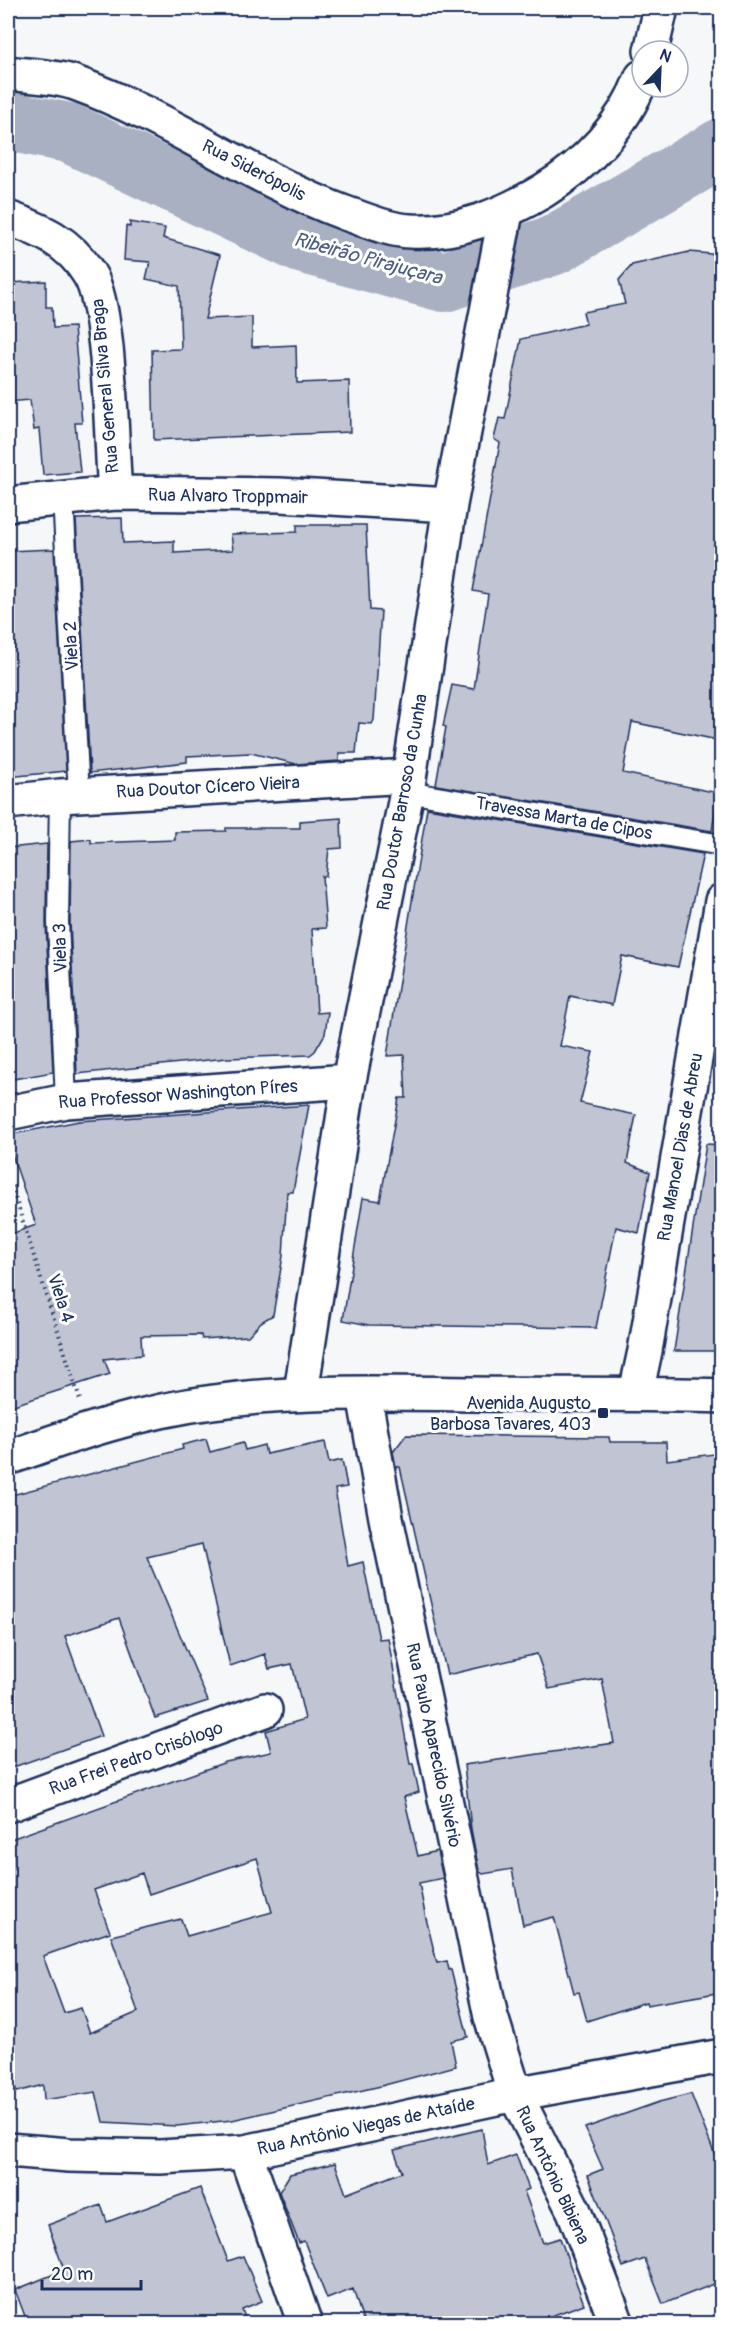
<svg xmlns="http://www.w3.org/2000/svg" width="729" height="2331" font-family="Pangolin,sans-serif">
  <rect width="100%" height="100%" fill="#f6f7f9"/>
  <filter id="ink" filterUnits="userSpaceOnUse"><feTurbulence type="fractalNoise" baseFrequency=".0167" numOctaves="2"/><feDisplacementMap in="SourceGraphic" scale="12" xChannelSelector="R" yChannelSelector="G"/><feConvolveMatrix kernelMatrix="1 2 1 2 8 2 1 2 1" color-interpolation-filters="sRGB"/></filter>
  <g filter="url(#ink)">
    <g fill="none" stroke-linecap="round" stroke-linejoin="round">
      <path stroke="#a9b0c1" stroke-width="60" d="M8,121L69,133L301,243L444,282L554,245L722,148"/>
    </g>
    <path fill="#c0c4d3" stroke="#1b2f5e" stroke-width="1.5" fill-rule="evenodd" d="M130,222L165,228L163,238L220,255L205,319L252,317V347L296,345L297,383L349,381L350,432L154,440L152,350L181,349L179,286L146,279L150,262L124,260L126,226L130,227Z
      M689,252L722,255V741L632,722L623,773L718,793L712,831L436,785L446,727L443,726L452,685L474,689L488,594L473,591L500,443L494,439L499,418L505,419L521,339L586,324L583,312L625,304L619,280L632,265Z
      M46,281V307H52L53,328L74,327L82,423H75L80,472L43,475L39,429L34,430L30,400L8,402V283Z
      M122,518L123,543L174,541V553L233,550L231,534L297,532V525H366L370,610L381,611L374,720L372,724L359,723L356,753H339V761L296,764L251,753L187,756V762L90,773L76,519Z
      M54,549L66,771L8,777V551Z
      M427,808L703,854L678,967L622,956L612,1005L570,996L560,1046L593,1052L580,1103L636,1115L627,1163L650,1172L639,1233L616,1227L596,1328L369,1325L343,1320L363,1198L380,1201L399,1098H406L404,1055L387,1056Z
      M341,818L342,848L329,849L326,876H322L326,928L312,929L317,1013L328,1012L325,1034L315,1051L310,1055L227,1058L77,1074L70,922L71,841L91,839V843L175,840V832L226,831V828H300V821Z
      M47,844L46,923L53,1072L8,1080V848Z
      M309,1105L293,1192H287L283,1256L273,1315L261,1322L248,1336L202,1339L201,1335L141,1336L142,1355L104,1359L110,1374L8,1407V1235L36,1225L8,1143V1135L79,1121Z
      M706,1144L722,1145V1351H674Z
      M406,1435L609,1437L610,1442H666L667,1460L722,1453V1992L647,2005L646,2002L587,2021L579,1992L574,1993L554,1917L523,1925L512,1869L483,1874L479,1871L471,1829L464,1765L614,1743L602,1679L549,1689L537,1654L447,1675L400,1467H396L393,1452Z
      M206,1439L210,1452L243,1443L245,1450L264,1445L266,1454L325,1442L329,1463L342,1460L347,1487L335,1489L348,1566L363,1562L379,1639L388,1638L410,1764H413L419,1792L404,1797L418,1856L437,1851L443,1878L419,1883L425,1914L437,1963L447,1961L449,1970H451L468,2037L451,2041L456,2066L381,2086L232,2120L177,2126L103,2122L96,2092L44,2100L43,2085L17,2092L14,2085L8,2086V1840L226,1762L271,1752L266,1731L305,1719L292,1664L269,1669L265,1654L230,1666L202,1544L147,1557L208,1701L155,1718L119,1618L65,1636L101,1736L8,1769V1496L183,1449L182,1445ZM257,1858L272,1912L187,1936L181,1919L111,1936L138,2012L90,2033L81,2008L64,2013L43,1956L110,1932L94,1890L142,1873L149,1894Z
      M691,2094L722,2173V2281L663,2304L645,2259L623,2267L588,2175L603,2169L585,2128L659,2102Z
      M482,2129L488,2165L516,2155L529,2189L524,2191L543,2243L560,2238L584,2304L529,2324H364L353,2289L327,2299L304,2241L299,2243L279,2192L290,2174L335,2163L346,2194L402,2172L394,2150Z
      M200,2188L228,2261L243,2256L262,2301L242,2309L247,2324H28L15,2290L64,2270L48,2225L101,2205L107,2222Z"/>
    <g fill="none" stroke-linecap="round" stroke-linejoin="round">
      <defs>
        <path id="lane" d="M63,497L79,795
          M407,792L722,845
          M60,796L58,922L66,1101"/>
        <path id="street" d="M8,218C41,230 69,241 89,274C111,308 111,447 115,493
          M8,504L115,493L280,495L450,505
          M8,802L60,796L409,776
          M8,1113L66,1101L349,1081
          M301,1392L349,1081L407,792L450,505L506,212
          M636,1393L645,1351L722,901
          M364,1394L386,1518L491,2017L515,2094L574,2211L617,2324
          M8,1805L265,1710
          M8,2150L69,2155L160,2157L245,2152L515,2094L722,2056
          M245,2152L305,2324"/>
        <path id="secondary" d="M651,51L661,8
          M8,73C29,76 55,76 75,83C169,117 251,178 345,213C366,220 388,230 410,231C458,234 502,215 543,191C587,164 624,125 642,77
          M8,1458C74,1434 142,1411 213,1402C299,1390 385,1393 472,1394C555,1395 638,1393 722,1396"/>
      </defs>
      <use href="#lane" stroke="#1b2f5e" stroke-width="24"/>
      <use href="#street" stroke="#1b2f5e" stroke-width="38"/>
      <use href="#secondary" stroke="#1b2f5e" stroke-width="38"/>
      <path stroke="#1b2f5e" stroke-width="4" stroke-dasharray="1.5 4.5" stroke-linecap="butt" d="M8,1175L80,1400"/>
      <use href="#lane" stroke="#fff" stroke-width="20"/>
      <use href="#street" stroke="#fff" stroke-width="33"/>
      <use href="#secondary" stroke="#fff" stroke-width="33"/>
    </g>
  </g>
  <rect fill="#1b2f5e" stroke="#fff" stroke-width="2" x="597" y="1407" width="12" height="12" rx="3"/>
  <g text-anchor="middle" stroke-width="6" stroke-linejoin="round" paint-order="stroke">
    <g font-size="18" fill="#1b2f5e" stroke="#fff">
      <text transform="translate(254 170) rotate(27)" y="6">Rua Siderópolis</text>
      <text transform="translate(105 386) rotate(-95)" y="6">Rua General Silva Braga</text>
      <text transform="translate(228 496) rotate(1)" y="6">Rua Alvaro Troppmair</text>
      <text transform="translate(71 646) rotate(-93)" y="6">Viela 2</text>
      <text transform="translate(208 787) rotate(-3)" y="6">Rua Doutor Cícero Vieira</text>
      <text transform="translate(402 802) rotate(-80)" y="6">Rua Doutor Barroso da Cunha</text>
      <text transform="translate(564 818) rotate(10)" y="6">Travessa Marta de Cipos</text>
      <text transform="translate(60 948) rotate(-92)" y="6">Viela 3</text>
      <text transform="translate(178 1094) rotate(-4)" y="6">Rua Professor Washington Píres</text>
      <text transform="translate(680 1147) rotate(-80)" y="6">Rua Manoel Dias de Abreu</text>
      <text transform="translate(61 1298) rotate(72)" y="6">Viela 4</text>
      <text transform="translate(434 1745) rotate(78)" y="6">Rua Paulo Aparecido Silvério</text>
      <text transform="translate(136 1758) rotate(-20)" y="6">Rua Frei Pedro Crisólogo</text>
      <text transform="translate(366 2126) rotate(-12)" y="6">Rua Antônio Viegas de Ataíde</text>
      <text transform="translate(553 2175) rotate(65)" y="6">Rua Antônio Bibiena</text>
    </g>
    <g font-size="18" fill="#1b2f5e" stroke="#fff" text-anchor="end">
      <text x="591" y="1409">Avenida Augusto<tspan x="591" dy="21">Barbosa Tavares, 403</tspan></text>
    </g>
    <g font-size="20" font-style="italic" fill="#4d5c81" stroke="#fff">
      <text transform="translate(368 258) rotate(15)" y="7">Ribeirão Pirajuçara</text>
    </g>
  </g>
  <rect width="729" height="2331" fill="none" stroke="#fff" stroke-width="30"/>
  <rect x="15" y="15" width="699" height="2301" fill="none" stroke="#1b2f5e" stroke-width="2" filter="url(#ink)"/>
  <g transform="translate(660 69) rotate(23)"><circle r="28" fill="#ffffff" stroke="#a4acbf" stroke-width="1.5"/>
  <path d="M0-4.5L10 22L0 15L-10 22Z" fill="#1b2f5e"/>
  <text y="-9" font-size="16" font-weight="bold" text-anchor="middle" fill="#1b2f5e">N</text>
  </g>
  <path d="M42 2280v9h99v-9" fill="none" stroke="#1b2f5e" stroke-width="3"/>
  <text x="51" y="2280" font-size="18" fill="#1b2f5e" stroke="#ffffff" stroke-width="4.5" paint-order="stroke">20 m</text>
</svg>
